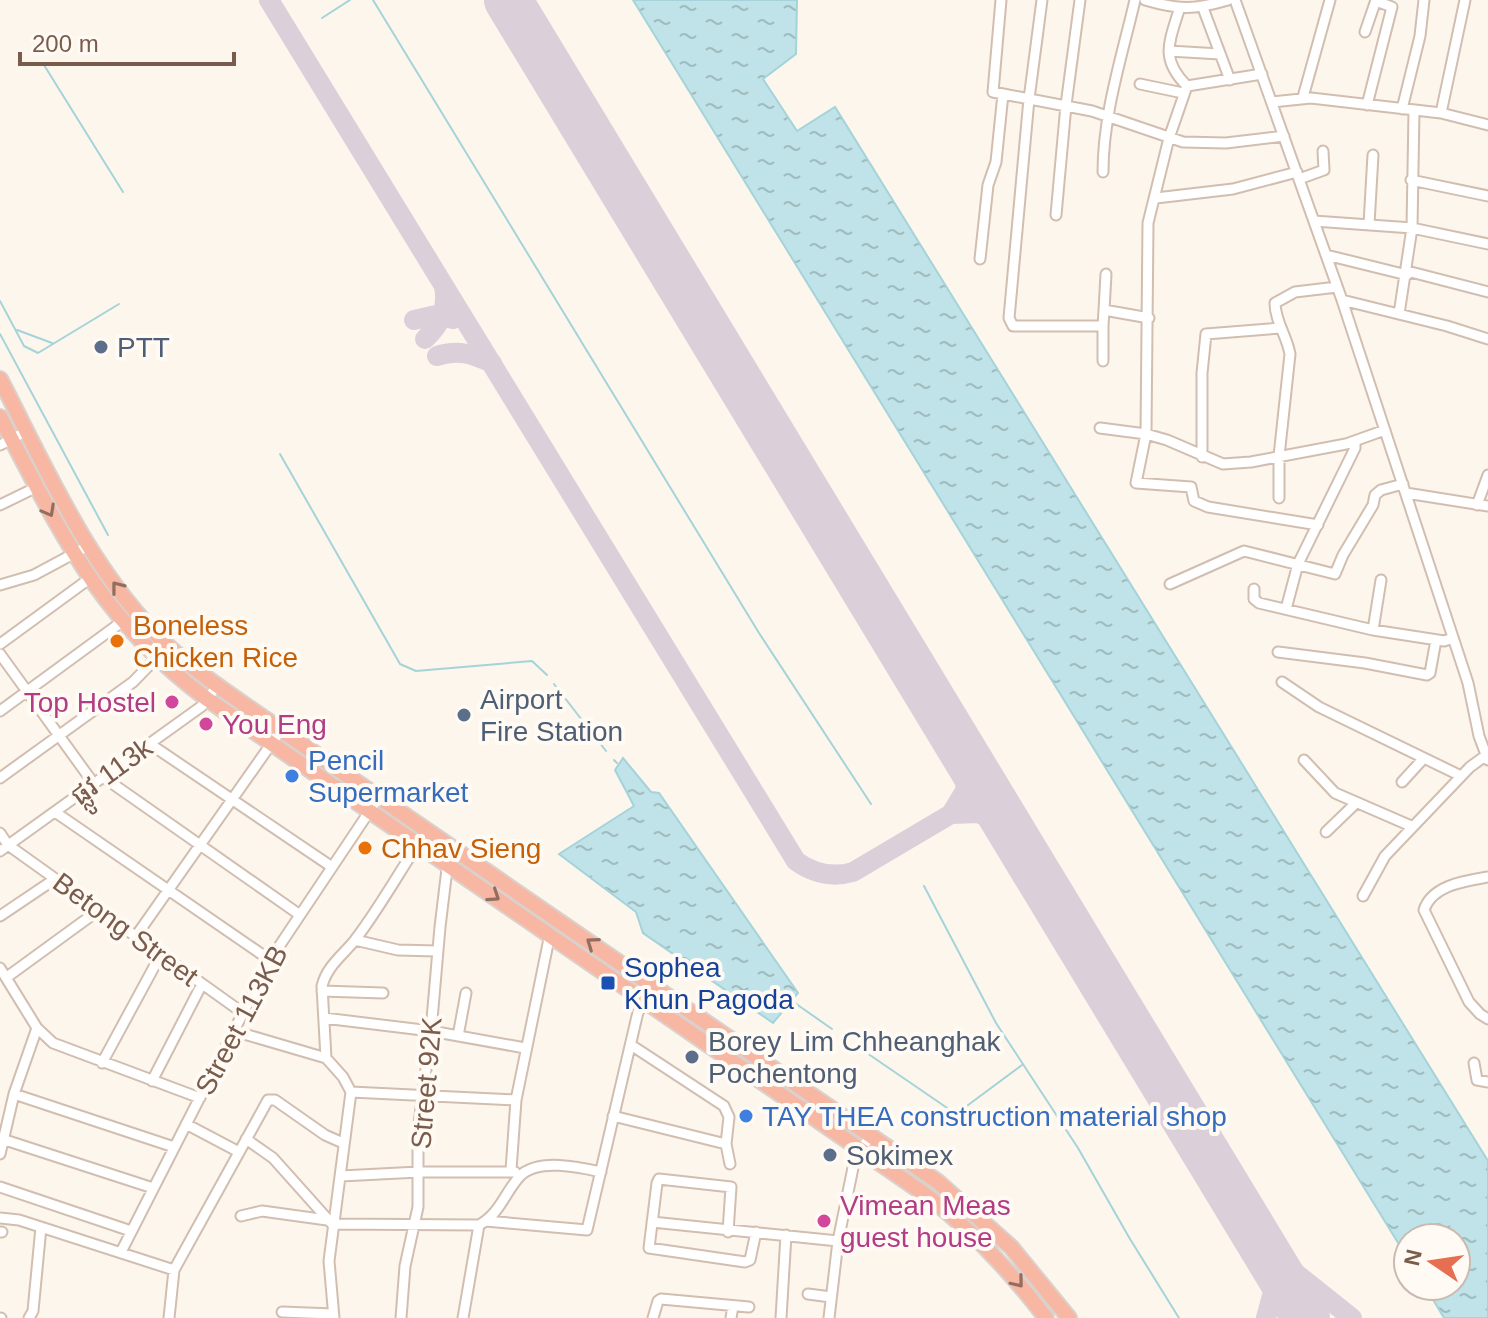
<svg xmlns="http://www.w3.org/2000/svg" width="1488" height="1318" font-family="Helvetica,'Noto Sans Khmer',sans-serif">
  <defs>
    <pattern id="water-ripples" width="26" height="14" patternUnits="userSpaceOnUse" patternTransform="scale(2)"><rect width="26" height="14" fill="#bfe3e8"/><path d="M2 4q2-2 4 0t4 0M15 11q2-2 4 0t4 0" fill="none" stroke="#a0bbbe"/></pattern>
  </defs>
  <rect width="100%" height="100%" fill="#fdf6ec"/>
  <path fill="url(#water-ripples)" stroke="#a5d3da" stroke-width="2" d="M633,0H797L796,54L763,79L797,131L835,107L1488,1161V1318H1444L1425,1286H1456V1238H1408V1259Z
    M623,758L651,792L659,793L798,993L773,1023L643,933L636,912L559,854L634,806L615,770Z"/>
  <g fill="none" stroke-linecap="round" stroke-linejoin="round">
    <path stroke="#a5d3da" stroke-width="2" d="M373,0L759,633L871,804
      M322,18L350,0
      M44,65L123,192
      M0,301L24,346L38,353L119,304
      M17,330L52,343
      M0,334L108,535
      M280,454L400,664L416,671L532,661L547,675
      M554,684L606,751
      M614,760L617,763
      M924,886L996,1023L1078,1148L1130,1239L1179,1318
      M792,1001L832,1029
      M861,1049L956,1114L1022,1065"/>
    <path stroke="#dbcfda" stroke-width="20" d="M269,0L796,861C814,874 832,878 853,872L951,814L979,813L1010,829
      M514,0L515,12
      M414,320L436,315L453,319
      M425,339C441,324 448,309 444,286
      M437,356C458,349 472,354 492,363
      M951,814L965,791L968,760
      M1264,1248L1352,1318
      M1266,1318L1275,1285L1268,1255"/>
    <path stroke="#dbcfda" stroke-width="48" d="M508,0L1306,1318"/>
    <defs>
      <path id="minor" d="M1001,0L993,92L1092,111L1183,142L1226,143L1284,136
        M1042,0L1029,99L1009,318L1013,326H1103L1104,310
        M1145,0C1179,10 1194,10 1228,0
        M1235,0L1342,300L1468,683L1479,736L1488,760
        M1203,8L1230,80
        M1179,10C1169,43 1160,59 1187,86
        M1365,32L1376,0
        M1169,51L1220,54
        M1262,74L1187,86L1169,138L1148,223L1146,434L1136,483L1191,487L1194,501L1208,507L1318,525
        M1140,84L1183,93
        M1303,97L1330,0
        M1272,102L1311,98L1441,113L1488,125
        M1367,105L1392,7L1376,1
        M1402,109L1420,36L1424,0
        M1441,113L1465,0
        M1103,172C1103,114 1122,56 1135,0
        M1299,179L1324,170L1323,151
        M1411,180L1488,196
        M1156,198L1233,189L1297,172
        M1056,215L1066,105L1080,0
        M1314,221L1412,228L1488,244
        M1369,224L1373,155
        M1326,255L1407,275
        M980,259L988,185L996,162L1003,94
        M1407,271L1488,292
        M1106,274L1104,310L1149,318
        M1342,300L1447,326L1488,339
        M1399,314L1412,228L1414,111
        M1103,326V361
        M1100,428L1146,434L1167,440L1223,464L1251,462L1346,444L1385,430
        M0,445L27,431
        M1202,457V373L1206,334L1280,328
        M1406,493L1488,506
        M1279,498V456L1290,354C1287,336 1275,321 1275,303L1295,292L1337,287
        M0,505L39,486
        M1477,505L1488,475
        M1170,584L1244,551L1335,574L1343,555L1373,505L1375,495L1381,490L1403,484
        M0,585L34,575L88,546
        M1254,589V599L1259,603L1373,630L1444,641L1453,638
        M1286,609L1298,564L1355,448V442
        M1373,630L1381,580
        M0,644L89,579
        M1278,652L1365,663L1427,675L1430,673L1436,640
        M0,654L94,784
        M1282,682L1319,707L1461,776
        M0,711L123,621
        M150,744L332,867
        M1304,760L1335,793L1411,826
        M103,777L300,915
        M0,778L133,682L168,646
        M1402,782L1423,759
        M55,812L270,960
        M1326,832L1356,803
        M0,833L8,845L243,1013
        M0,851L202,706L217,686
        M1488,877C1465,881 1432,885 1424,910L1469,1002L1480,1014L1488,1019
        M1363,896L1385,856L1470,767L1488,754
        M0,916L55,879
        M136,936L281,730
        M355,940L398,950L437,951
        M0,968L37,1028L53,1043L200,1098
        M7,977L99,910
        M322,991L383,993
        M324,1018L431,1031L525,1048
        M234,1031L326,1058L343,1077L351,1092L329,1261L334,1318
        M458,1036L466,993
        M631,1045L724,1106L729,1117L726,1144L730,1164
        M326,1058L322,986C327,966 342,956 355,940C378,910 397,876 418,844
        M102,1063L161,954
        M1474,1063L1477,1080L1488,1082
        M152,1081L202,984
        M351,1092L516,1100
        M14,1094L174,1147
        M613,1116L726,1144
        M186,1124L239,1152
        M2,1139L153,1188
        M246,1139L273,1158L332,1224L479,1225C500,1214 505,1192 520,1176C538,1158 579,1167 601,1172
        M0,1154L14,1094L37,1028
        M511,1170L516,1100L550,934
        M341,1176L419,1172H515
        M0,1187L131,1231
        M241,1216L262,1211L327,1220
        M0,1218L19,1220L174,1270
        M486,1221L587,1230L638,1012L656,987
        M652,1222L838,1241
        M0,1232H2
        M728,1232L731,1187L659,1179L657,1183L649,1248L745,1262L750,1260L756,1232
        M121,1252L270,960L379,797
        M808,1294L831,1297
        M282,1312L333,1314
        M0,1318H1
        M29,1318L33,1311L41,1227
        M169,1318L174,1270L268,1100H275L325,1135L343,1143
        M401,1318L405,1266L418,1207V1131L431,1031L440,927L447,869L458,851
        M463,1318L479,1225
        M653,1318L658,1301L661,1299L749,1307
        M731,1318L733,1306
        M781,1318L786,1235
        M829,1318L838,1241L855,1158L871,1135"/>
      <path id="highway" d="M0,379C48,472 91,573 168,646C203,678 243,703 281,730L938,1182L1011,1247L1069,1318
        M0,417C60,531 100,620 207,699L926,1195C972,1230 1011,1272 1046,1318"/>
    </defs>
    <use href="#minor" stroke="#d1beb0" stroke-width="13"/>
    <use href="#highway" stroke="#dad1cd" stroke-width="18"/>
    <use href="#minor" stroke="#fff" stroke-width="9"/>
    <use href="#highway" stroke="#f7b7a3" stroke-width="14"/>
  </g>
  <defs><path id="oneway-chevron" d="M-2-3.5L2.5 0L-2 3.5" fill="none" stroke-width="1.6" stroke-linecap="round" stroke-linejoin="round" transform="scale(2)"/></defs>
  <g stroke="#936e5e">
    <use href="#oneway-chevron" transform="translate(49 511) rotate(61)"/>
    <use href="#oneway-chevron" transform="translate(117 587) rotate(-128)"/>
    <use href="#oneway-chevron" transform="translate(494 896) rotate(34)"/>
    <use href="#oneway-chevron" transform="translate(592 943) rotate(-145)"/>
    <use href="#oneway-chevron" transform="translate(1018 1282) rotate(51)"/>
  </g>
  <g fill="#5c6f8a" stroke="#fffaf3" stroke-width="3">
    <circle cx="101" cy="347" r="8"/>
    <circle cx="464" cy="715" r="8"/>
    <circle cx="692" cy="1057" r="8"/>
    <circle cx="830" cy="1155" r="8"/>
  </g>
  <g fill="#e8710a" stroke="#fffaf3" stroke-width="3">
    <circle cx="117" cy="641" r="8"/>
    <circle cx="365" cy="848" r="8"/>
  </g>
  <g fill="#d1479c" stroke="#fffaf3" stroke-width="3">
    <circle cx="172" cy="702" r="8"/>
    <circle cx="206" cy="724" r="8"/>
    <circle cx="824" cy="1221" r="8"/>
  </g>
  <g fill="#3f7fe0" stroke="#fffaf3" stroke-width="3">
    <circle cx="292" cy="776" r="8"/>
    <circle cx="746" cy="1116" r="8"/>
  </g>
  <rect fill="#1a4fb4" stroke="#fffaf3" stroke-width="3" x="600" y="975" width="16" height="16" rx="4"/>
  <g text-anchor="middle" stroke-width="8" stroke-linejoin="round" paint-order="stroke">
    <g font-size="28" fill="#4e5e75" stroke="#fffaf3" text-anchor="start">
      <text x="117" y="357">PTT</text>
      <text x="480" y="709">Airport<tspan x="480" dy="32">Fire Station</tspan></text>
      <text x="708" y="1051">Borey Lim Chheanghak<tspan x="708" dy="32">Pochentong</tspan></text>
      <text x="846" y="1165">Sokimex</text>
    </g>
    <g font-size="28" fill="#c56008" stroke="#fffaf3" text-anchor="start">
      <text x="133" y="635">Boneless<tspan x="133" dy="32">Chicken Rice</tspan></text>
      <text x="381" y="858">Chhav Sieng</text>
    </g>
    <g font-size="28" fill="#b23c85" stroke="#fffaf3" text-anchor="start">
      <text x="156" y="712" text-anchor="end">Top Hostel</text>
      <text x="222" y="734">You Eng</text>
      <text x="840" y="1215">Vimean Meas<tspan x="840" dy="32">guest house</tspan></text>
    </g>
    <g font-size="28" fill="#366cbe" stroke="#fffaf3" text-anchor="start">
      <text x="308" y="770">Pencil<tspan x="308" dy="32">Supermarket</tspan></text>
      <text x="762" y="1126">TAY THEA construction material shop</text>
    </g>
    <g font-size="28" fill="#7a5c4d" stroke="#fffaf3">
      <text transform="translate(111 771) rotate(-36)" y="10">ផ្លូវ 113k</text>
      <text transform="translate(126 929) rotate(36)" y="10">Betong Street</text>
      <text transform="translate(241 1020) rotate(-62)" y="10">Street 113KB</text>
      <text transform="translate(426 1083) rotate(-85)" y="10">Street 92K</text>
    </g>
    <g font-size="28" fill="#164399" stroke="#fffaf3" text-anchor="start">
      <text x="624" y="977">Sophea<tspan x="624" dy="32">Khun Pagoda</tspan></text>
    </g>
  </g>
  <g transform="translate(1432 1262) rotate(283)"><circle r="38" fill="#fffaf3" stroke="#cabbb1" stroke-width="2"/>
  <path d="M0-6L14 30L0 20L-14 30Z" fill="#e76f51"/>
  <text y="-12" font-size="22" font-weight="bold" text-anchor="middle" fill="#7a5c4d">N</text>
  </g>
  <path d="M20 52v12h214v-12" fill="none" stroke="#7a5c4d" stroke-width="4"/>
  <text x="32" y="52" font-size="24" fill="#7a5c4d" stroke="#fffaf3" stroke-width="6" paint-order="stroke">200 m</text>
</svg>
